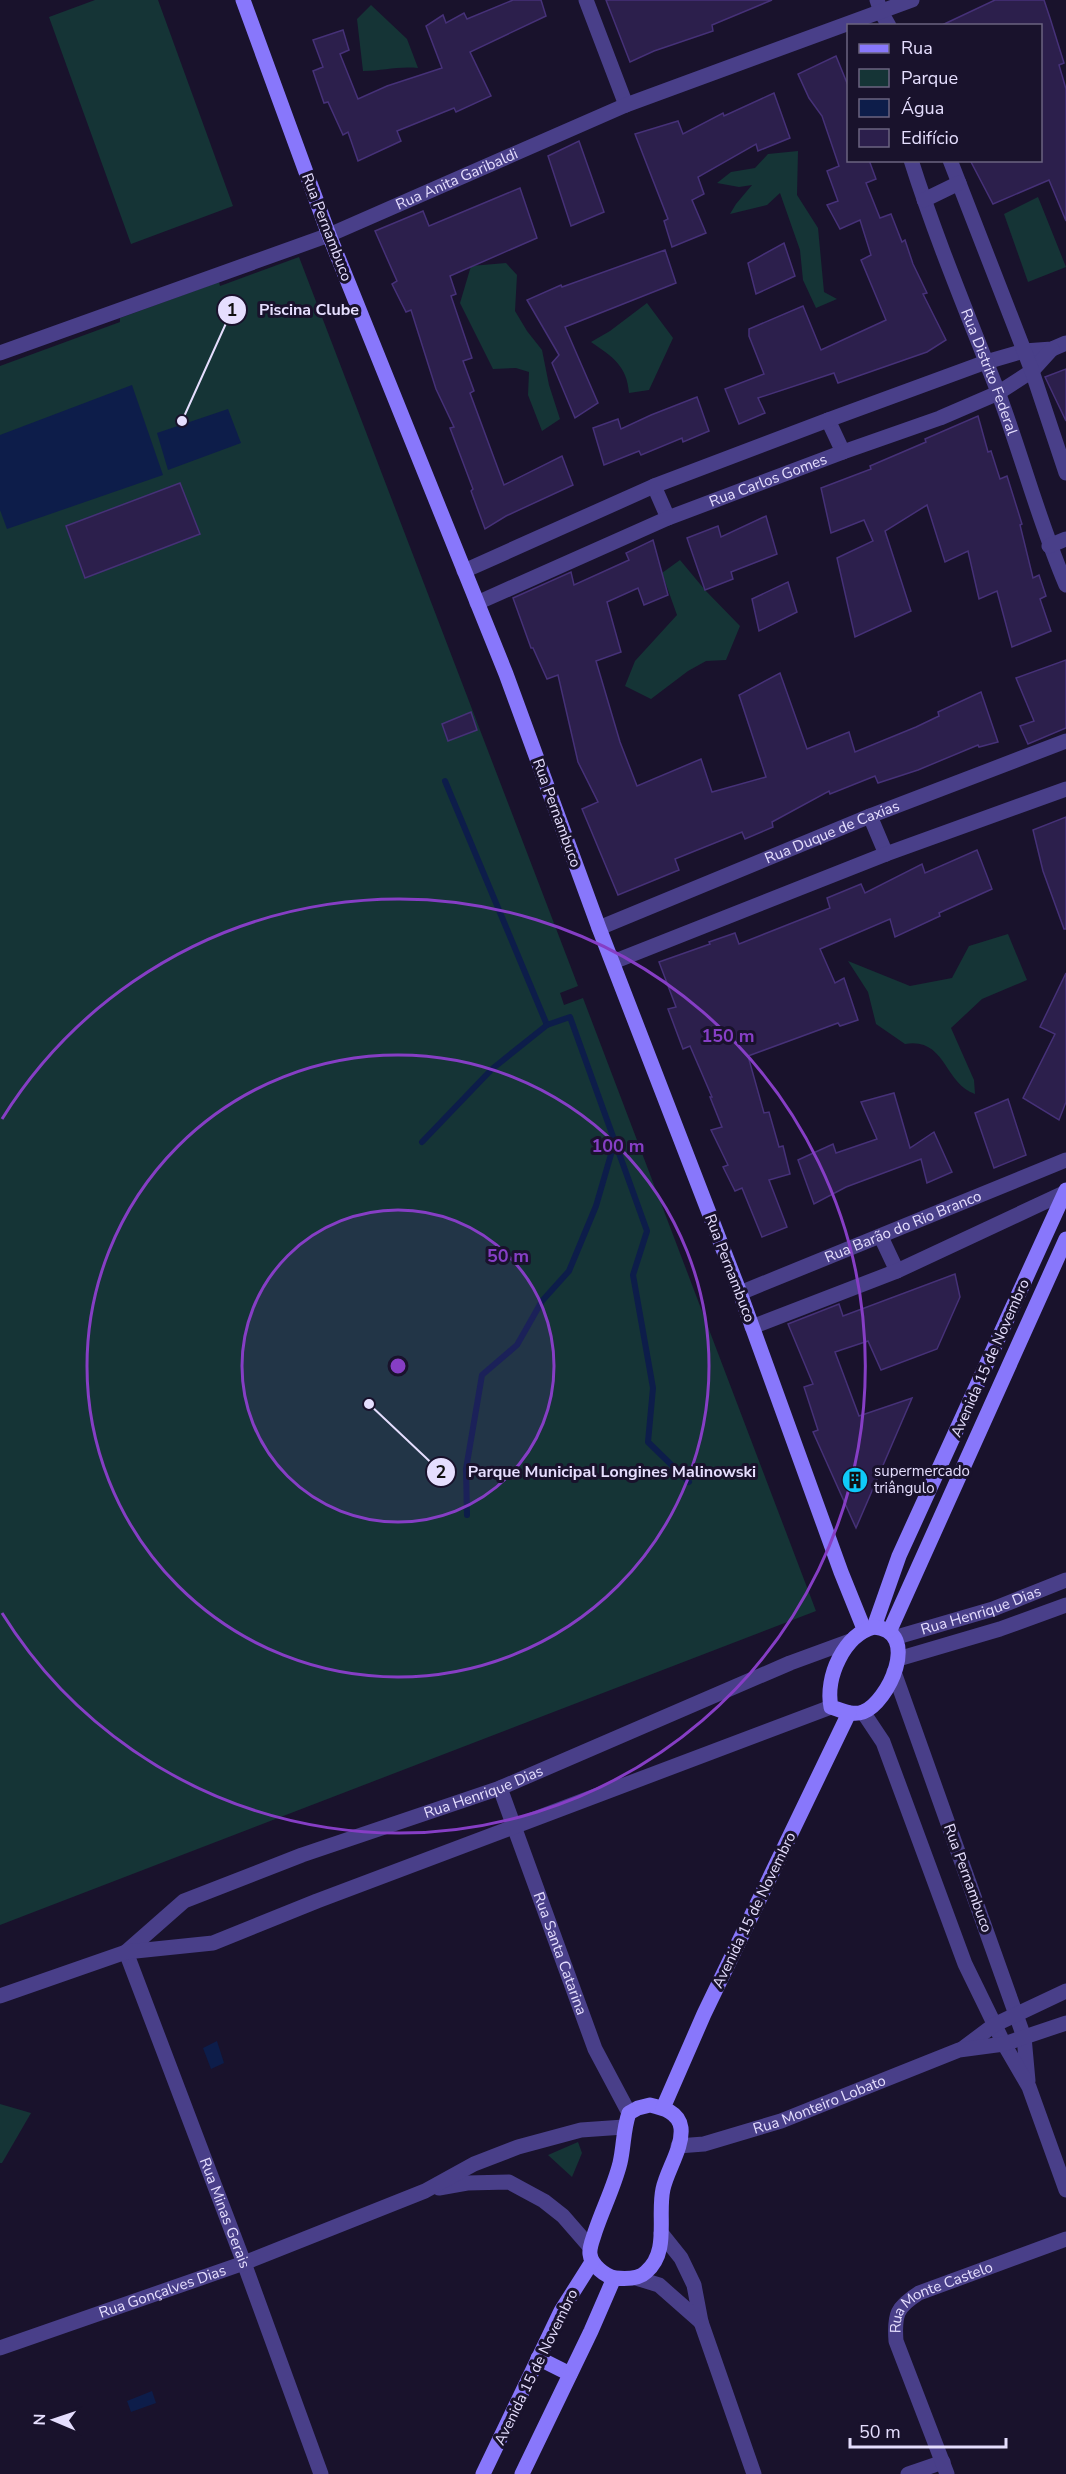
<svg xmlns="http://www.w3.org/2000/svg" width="1066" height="2474" viewBox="0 0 1066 2474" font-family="'Nunito Sans',sans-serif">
<rect width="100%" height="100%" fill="#19122c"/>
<g fill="#153436">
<polygon points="95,0 158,0 233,206 131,244 49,17"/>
<path d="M 371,5 L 407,39 L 418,68 C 397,66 383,71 363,71 L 357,19 Z"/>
<polygon points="798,151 797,195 818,228 824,292 837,299 816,308 803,280 800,250 780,193 767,205 730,214 736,204 752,185 739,187 717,183 731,172 755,168 768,154"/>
<polygon points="1038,197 1066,267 1028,282 1004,214"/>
<polygon points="299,257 578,986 560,993 564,1005 583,998 816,1611 0,1925 0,366 120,322 120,318 219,282 220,286"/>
<polygon points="506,263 517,275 515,311 527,331 542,350 549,385 560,419 542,431 528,395 529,372 516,368 493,369 460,303 471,266"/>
<path d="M 647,303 L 673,338 L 649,390 L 629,393 C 627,366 613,357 591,342 L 610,331 Z"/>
<polygon points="680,560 705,590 740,626 726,660 706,661 688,671 651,699 625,686 635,661 677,615 662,573"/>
<path d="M 1008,934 L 1027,980 L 982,999 L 951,1028 L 974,1080 L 975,1094 C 944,1084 946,1037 905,1044 L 876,1024 L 868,992 L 848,961 L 910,986 L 952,978 L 969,946 Z"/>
<polygon points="0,2104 31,2113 2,2163 0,2163"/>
<polygon points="578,2142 582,2153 572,2177 548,2155"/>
</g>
<g fill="#0d1d4a">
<polygon points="132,385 163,475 7,529 0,510 0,435"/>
<polygon points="228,409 241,443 168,470 157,433"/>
<polygon points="217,2041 224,2063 211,2069 203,2048"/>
<polygon points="152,2391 156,2403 131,2412 127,2401"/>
</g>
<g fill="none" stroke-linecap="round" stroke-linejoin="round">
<g stroke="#0d1d4a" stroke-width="6">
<polyline points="445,781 547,1025"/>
<polyline points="422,1142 492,1069 547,1025 570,1017 647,1231 633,1275 653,1388 648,1442 689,1482"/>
<polyline points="467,1515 466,1469 482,1375 517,1345 542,1301 569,1271 596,1206 614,1144"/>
</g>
</g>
<g fill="#2c1f4c" stroke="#463178" stroke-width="1.5">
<polygon points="513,0 541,0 546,16 470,52 491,96 456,112 454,108 397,131 401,141 358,161 348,132 343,135 328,102 324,103 313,71 323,67 313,40 343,30 349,50 340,54 358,99 387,86 442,68 426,26 443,15 446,23 464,13 467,19"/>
<polygon points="606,0 772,0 712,25 713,31 654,51 630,62"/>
<polygon points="995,0 1044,0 1050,18 1064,63 1059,65 1066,89 1066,221 1049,180 993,204 970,160 1041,160 1041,26 940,26"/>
<polygon points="836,56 849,88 849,160 869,160 876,179 866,183 880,218 891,214 902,242 905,240 913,264 927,293 923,294 946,340 927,352 838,383 834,373 758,398 765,413 739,424 725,389 764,374 749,336 749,329 803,306 821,350 886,320 861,260 871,255 860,220 840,229 827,205 838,201 827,171 839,166 822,116 809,98 798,74"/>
<polygon points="774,93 790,138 758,151 756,144 698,177 704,194 692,200 706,233 672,247 664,221 668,219 635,134 678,121 683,134 723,113 724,116"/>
<polygon points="579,141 604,212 571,226 548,156"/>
<polygon points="520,188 537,238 450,276 456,294 451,296 472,358 463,361 474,391 470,393 504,485 562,456 573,485 506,516 485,529 471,491 473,489 450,428 454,427 436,389 411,310 406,312 392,284 397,281 375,231 423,211 429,226"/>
<polygon points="784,243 795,276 756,294 748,263"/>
<polygon points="665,250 676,283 565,327 598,403 575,418 552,363 559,355 527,300 561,285 562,287"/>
<polygon points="1066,369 1066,421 1045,377"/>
<polygon points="697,397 709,431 683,442 682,438 641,455 639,451 604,465 593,428 618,419 621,429 651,415"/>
<polygon points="978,416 988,452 991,451 1000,479 1007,476 1022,524 1020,525 1033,578 1039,575 1046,596 1040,599 1051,631 1012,647 997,591 979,599 968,551 945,562 927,505 885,531 911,611 855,637 837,558 873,541 864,520 831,533 821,488 871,469 870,466 926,442 925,439"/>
<polygon points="180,483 200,534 85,578 66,526"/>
<polygon points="766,516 777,554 731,572 733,579 705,590 687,538 718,526 721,537"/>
<polygon points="653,540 668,595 644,605 638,588 607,602 621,652 596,661 620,742 637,786 701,759 712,792 766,777 739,695 780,673 807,749 849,732 855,752 916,727 939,716 938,712 981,692 998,742 979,747 978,745 918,770 878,783 875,776 830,794 829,791 772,822 773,827 745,839 742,832 675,859 679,870 618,895 582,809 598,802 578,762 558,675 547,679 533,648 531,648 513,598 571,572 574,585 629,560 626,553"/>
<polygon points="788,582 797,612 759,631 752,599"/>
<polygon points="1066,660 1066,728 1028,744 1020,726 1034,721 1016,678"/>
<polygon points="471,712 477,730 448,741 442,724"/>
<polygon points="1066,817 1066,929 1064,929 1043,871 1033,830"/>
<polygon points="977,850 992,889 939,913 940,916 895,937 890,919 820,949 835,983 844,978 858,1020 840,1026 838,1023 748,1056 764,1113 769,1112 779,1147 783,1146 790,1174 769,1180 787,1227 762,1237 742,1188 735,1191 723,1167 728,1165 711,1130 722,1127 710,1097 712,1097 690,1046 683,1049 668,1009 676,1007 659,962 710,944 709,942 735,933 739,944 830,908 827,898 861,884 865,893 922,864 925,873"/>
<polygon points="1066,973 1066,1102 1059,1120 1023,1098 1055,1034 1040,1027"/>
<polygon points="894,1093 910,1148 934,1132 952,1172 927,1183 921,1159 846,1187 814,1204 798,1160 833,1144 836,1153 877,1139 861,1102"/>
<polygon points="1008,1099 1026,1155 994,1168 975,1113"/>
<polygon points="955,1274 960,1297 937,1349 881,1370 868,1341 835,1352 859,1416 912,1398 856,1528 813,1432 818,1430 804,1387 813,1384 788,1324 839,1304 843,1316"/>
</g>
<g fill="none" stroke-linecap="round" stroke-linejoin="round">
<g stroke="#493f89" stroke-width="15">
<polyline points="586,0 626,105"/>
<polyline points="877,0 881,12"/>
<polyline points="828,420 843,452"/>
<polyline points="654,486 668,518"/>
<polyline points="464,571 654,486 828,420 986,362 1024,351 1052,349 1066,343"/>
<path id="s1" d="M 477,603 L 668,518 L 843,452 L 940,418 L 998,393 L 1032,371 L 1052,349"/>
<polyline points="870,816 886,854"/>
<path id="s2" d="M 599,928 L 870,816 L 1066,741"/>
<polyline points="613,962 886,854 1066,789"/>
<polyline points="881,1237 897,1271"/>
<path id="s3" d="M 740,1293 L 1066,1160"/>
<polyline points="752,1327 897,1271 1066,1192"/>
<polyline points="894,1672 1024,2037 1028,2081"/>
<polyline points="863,1712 883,1742 965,1964 1004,2044 1029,2087 1066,2190"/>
<path id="s4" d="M 126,1952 L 244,2263 L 321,2474"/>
<polyline points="962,2049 994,2025 1066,1991"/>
<path id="s5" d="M 678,2146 L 704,2144 L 781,2121 L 959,2050 L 1004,2044 L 1066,2023"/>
<polyline points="439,2188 467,2183 509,2182 544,2201 563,2216 590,2247"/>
<path id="s6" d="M 0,2348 L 244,2263 L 425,2191 L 474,2164 L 518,2147 L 581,2130 L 624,2127"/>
<polyline points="908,2474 943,2462"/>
<path id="s7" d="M 947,2474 L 896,2341 C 894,2314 897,2307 919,2293 L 1066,2239"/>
</g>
<g stroke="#493f89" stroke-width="15">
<polyline points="881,12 889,26"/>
<path id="s8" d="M 911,160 C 936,239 968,315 998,392 C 1022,456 1039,522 1066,585"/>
<polyline points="950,160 1032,371 1066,473"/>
<polyline points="924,200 959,183"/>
<path id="s9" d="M 0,353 L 329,235 L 626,105 L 912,0"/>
<polyline points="1049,546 1066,539"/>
<path id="s10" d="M 897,1637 L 993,1609 L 1066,1580"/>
<polyline points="898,1659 1000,1629 1066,1605"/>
<path id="s11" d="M 500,1788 L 595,2049 L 629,2113"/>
<path id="s12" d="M 126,1952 L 184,1901 L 302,1855 L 500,1788 L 790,1663 L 850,1641"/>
<polyline points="0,1996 126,1952 213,1943 317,1901 831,1707"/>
<polyline points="661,2233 681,2258 694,2285 701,2322 754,2474"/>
<polyline points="636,2278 659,2285 701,2322"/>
</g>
<g stroke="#8877fb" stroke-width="15">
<polyline points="243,0 329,235 506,674 599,928 740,1293 841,1572 864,1629"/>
<polyline points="874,1627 899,1556 1066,1190"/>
<path d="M 874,1627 C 922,1631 888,1703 863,1712 C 852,1716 841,1710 831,1707 C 825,1677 844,1635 874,1627 Z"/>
<polyline points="890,1630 1066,1239"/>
<path d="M 650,2105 C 663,2108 679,2112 681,2128 C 683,2148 667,2170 663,2189 C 657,2216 670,2252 646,2272 C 639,2279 625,2279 615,2278 C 605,2276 591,2265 590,2254 C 589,2247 593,2239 595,2232 C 603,2208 614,2187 620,2163 C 624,2146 623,2130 629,2113 L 638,2108 Z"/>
<polyline points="663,2108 704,2014 849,1713"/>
<polyline points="538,2358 570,2374"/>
<polyline points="483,2474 561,2311 592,2262"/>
<polyline points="522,2474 591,2331 614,2278"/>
</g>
</g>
<circle cx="398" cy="1366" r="156" fill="#863ec5" fill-opacity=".12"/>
<g fill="none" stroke="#863ec5" stroke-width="3">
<circle cx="398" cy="1366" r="156"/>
<circle cx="398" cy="1366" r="311"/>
<path d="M2 1119A467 467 0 1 1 2 1613"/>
</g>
<defs>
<symbol id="building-disc" viewBox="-11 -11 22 22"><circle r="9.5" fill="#0fcaf9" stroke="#19122c"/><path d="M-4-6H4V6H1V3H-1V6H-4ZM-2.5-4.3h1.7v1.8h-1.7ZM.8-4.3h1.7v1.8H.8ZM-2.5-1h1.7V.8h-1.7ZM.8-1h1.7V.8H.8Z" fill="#111"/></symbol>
</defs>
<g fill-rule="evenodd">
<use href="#building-disc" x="840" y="1465" width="30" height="30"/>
</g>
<g text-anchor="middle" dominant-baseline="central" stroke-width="6" stroke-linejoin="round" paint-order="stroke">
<g font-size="15" fill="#e5defe" stroke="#19122c">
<text stroke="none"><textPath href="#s9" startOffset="489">Rua Anita Garibaldi</textPath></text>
<text transform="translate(327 227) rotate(69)">Rua Pernambuco</text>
<text stroke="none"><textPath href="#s8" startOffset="226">Rua Distrito Federal</textPath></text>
<text stroke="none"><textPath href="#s1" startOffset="316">Rua Carlos Gomes</textPath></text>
<text transform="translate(557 813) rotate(70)">Rua Pernambuco</text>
<text stroke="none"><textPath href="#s2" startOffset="252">Rua Duque de Caxias</textPath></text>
<text stroke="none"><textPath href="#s3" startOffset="176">Rua Barão do Rio Branco</textPath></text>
<text transform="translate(730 1268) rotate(69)">Rua Pernambuco</text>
<text transform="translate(990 1358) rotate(-66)">Avenida 15 de Novembro</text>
<text stroke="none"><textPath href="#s10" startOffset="88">Rua Henrique Dias</textPath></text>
<text stroke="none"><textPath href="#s12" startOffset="396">Rua Henrique Dias</textPath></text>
<text transform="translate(968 1878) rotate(70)">Rua Pernambuco</text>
<text transform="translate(754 1910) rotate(-64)">Avenida 15 de Novembro</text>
<text stroke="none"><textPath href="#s11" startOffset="176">Rua Santa Catarina</textPath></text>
<text stroke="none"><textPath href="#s5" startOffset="148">Rua Monteiro Lobato</textPath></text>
<text stroke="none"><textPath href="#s4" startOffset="279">Rua Minas Gerais</textPath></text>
<text stroke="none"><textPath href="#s6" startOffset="172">Rua Gonçalves Dias</textPath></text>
<text stroke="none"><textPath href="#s7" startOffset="214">Rua Monte Castelo</textPath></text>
<text transform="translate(536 2367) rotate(-64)">Avenida 15 de Novembro</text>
</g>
<g font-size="15" fill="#e5defe" stroke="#19122c" text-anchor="start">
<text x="874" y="1471">supermercado<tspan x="874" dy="17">triângulo</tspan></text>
</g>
</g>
<circle cx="398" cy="1366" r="9" fill="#863ec5" stroke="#19122c" stroke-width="3"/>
<g font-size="18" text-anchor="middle" font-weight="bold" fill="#863ec5" stroke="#19122c" stroke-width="6" stroke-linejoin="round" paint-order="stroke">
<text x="728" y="1042">150 m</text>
<text x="618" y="1152">100 m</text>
<text x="508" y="1262">50 m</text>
</g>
<path fill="none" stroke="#e5defe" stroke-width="2" d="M182 421L232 310M369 1404L441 1472"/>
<g fill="#e5defe" stroke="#19122c" stroke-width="2">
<circle cx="182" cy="421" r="6"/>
<circle cx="369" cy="1404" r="6"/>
<circle cx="232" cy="310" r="15"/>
<circle cx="441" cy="1472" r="15"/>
</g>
<g font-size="18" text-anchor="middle" font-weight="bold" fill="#111">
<text x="232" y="316">1</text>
<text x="441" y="1478">2</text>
</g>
<g font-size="16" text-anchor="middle" font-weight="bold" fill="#e5defe" stroke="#19122c" stroke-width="6" stroke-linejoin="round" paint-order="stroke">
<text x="309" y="315">Piscina Clube</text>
<text x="612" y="1477">Parque Municipal Longines Malinowski</text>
</g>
<rect x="847" y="24" width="195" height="138" fill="#19122c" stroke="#6b6480" stroke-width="1.5"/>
<rect x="859" y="44" width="30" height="9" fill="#8877fb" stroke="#6b6480" stroke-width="1.5"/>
<text x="901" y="54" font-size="18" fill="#e5defe">Rua</text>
<rect x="859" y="69" width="30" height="18" fill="#153436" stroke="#6b6480" stroke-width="1.5"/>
<text x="901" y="84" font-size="18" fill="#e5defe">Parque</text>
<rect x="859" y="99" width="30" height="18" fill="#0d1d4a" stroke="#6b6480" stroke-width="1.5"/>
<text x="901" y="114" font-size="18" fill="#e5defe">Água</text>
<rect x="859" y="129" width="30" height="18" fill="#2c1f4c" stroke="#6b6480" stroke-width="1.5"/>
<text x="901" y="144" font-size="18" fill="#e5defe">Edifício</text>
<g transform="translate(54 2420) rotate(272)" stroke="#19122c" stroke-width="4.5" paint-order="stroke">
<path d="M0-4.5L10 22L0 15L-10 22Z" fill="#e5defe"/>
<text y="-9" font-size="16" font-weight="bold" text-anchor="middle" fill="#e5defe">N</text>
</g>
<path d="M850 2438v9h156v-9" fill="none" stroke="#e5defe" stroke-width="3"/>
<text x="859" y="2438" font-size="18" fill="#e5defe" stroke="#19122c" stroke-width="4.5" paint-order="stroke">50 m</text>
</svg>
